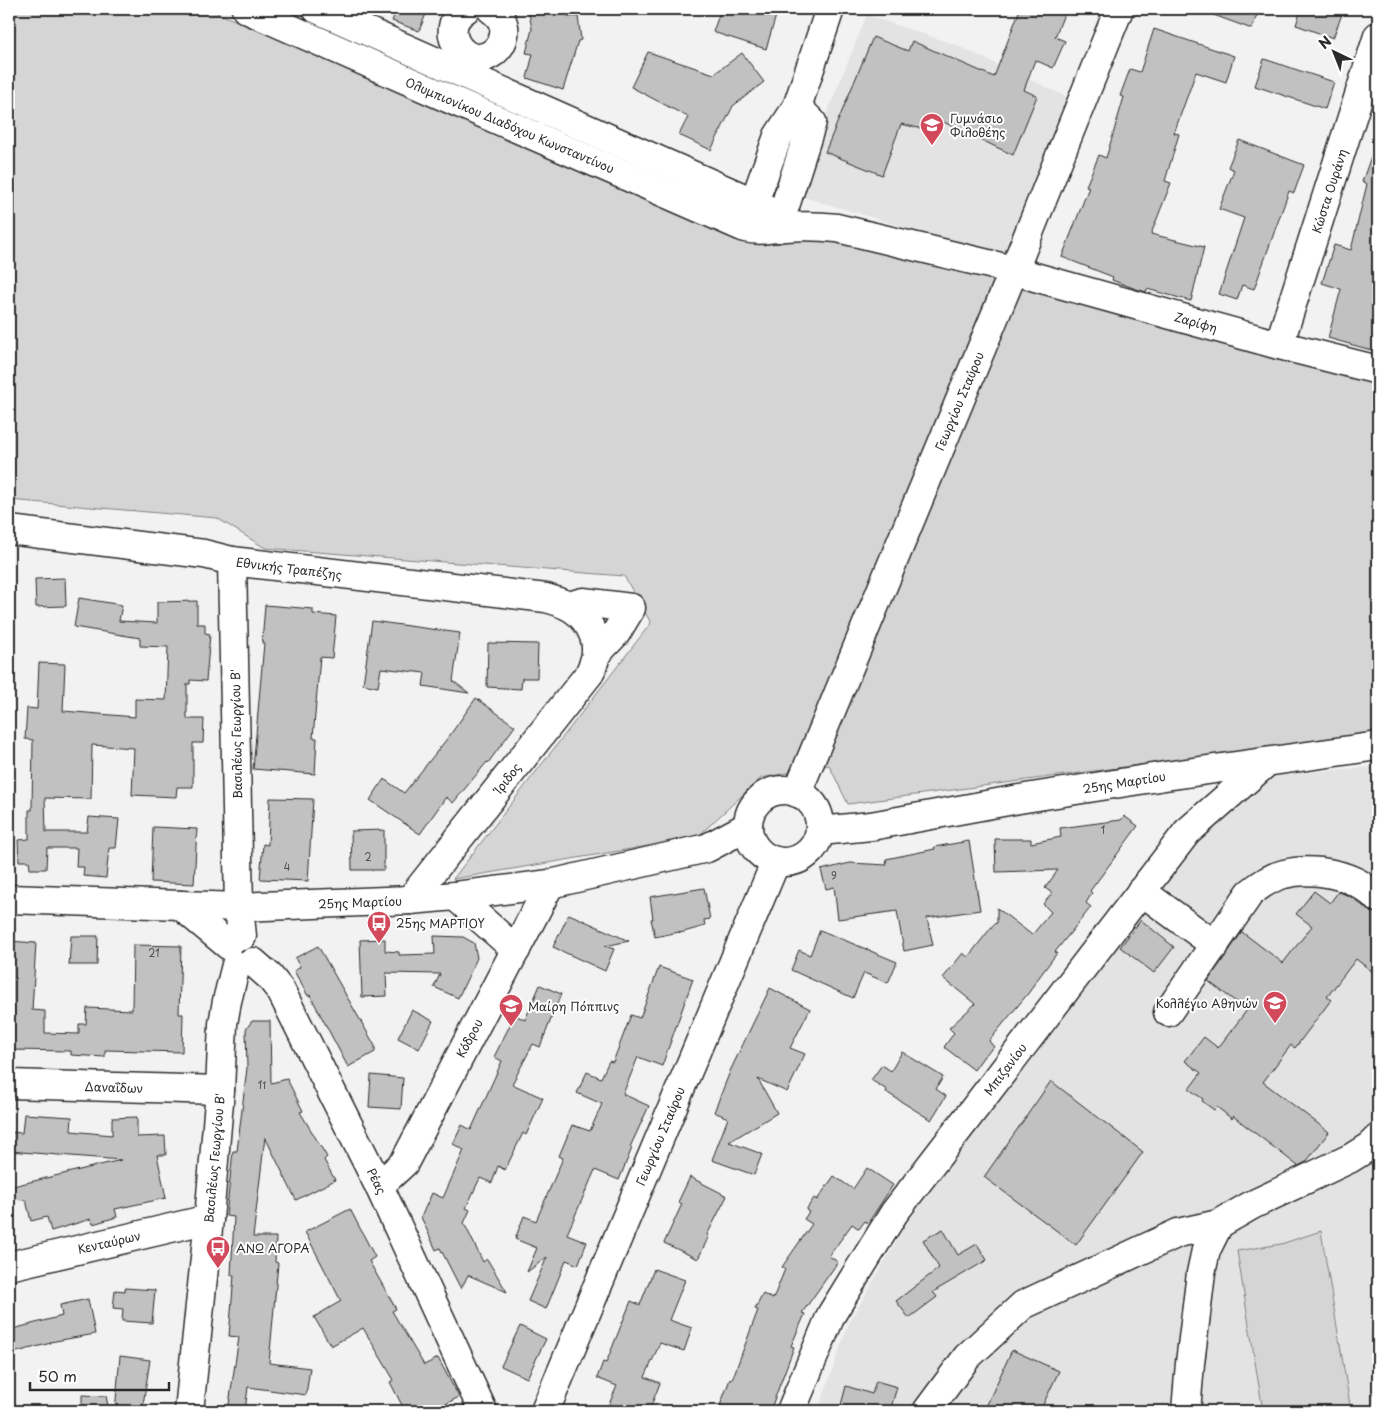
<svg xmlns="http://www.w3.org/2000/svg" width="1387" height="1420" viewBox="0 0 1387 1420" font-family="'Playpen Sans',sans-serif">
<rect width="100%" height="100%" fill="#f2f2f2"/>
<filter id="ink" filterUnits="userSpaceOnUse"><feTurbulence type="fractalNoise" baseFrequency=".02" numOctaves="2"/><feDisplacementMap in="SourceGraphic" scale="10" xChannelSelector="R" yChannelSelector="G"/><feConvolveMatrix kernelMatrix="1 2 1 2 8 2 1 2 1" color-interpolation-filters="sRGB"/></filter>
<g filter="url(#ink)">
<g fill="#e3e3e3">
<polygon points="867,15 956,45 1069,98 1006,258 794,194"/>
<polygon points="1378,766 1378,1411 818,1411 848,1325 905,1226 1193,838 1269,776"/>
</g>
<g fill="#d5d5d5" stroke="#808080">
<polygon points="9,9 207,9 366,73 839,238 1378,379 1378,733 848,804 829,765 761,778 696,838 453,879 651,623 624,576 265,548 217,518 9,500"/>
<polygon points="1321,1231 1351,1411 1263,1411 1237,1251 1281,1244"/>
</g>
<g fill="#c1c1c1" stroke="#2b2b2b">
<polygon points="397,9 428,9 419,31 392,21"/>
<polygon points="546,9 566,9 569,17 578,16 581,40 578,41 563,90 527,78 533,54 526,53 532,29 529,13"/>
<polygon points="721,9 778,9 766,49 713,32"/>
<polygon points="1020,9 1066,9 1055,37 1065,41 1053,68 1035,60 1024,90 1037,96 1013,155 933,117 927,130 901,124 882,175 825,152 873,37 908,51 912,41 994,77"/>
<polygon points="1200,9 1259,9 1252,29 1200,10"/>
<polygon points="1301,9 1344,9 1333,38 1296,25"/>
<polygon points="1154,29 1234,56 1226,82 1196,72 1174,133 1179,134 1165,181 1171,183 1151,234 1204,247 1191,301 1147,289 1146,292 1136,289 1112,280 1113,277 1062,257 1089,187 1086,186 1099,155 1106,158 1124,97 1120,96 1130,69 1140,72"/>
<polygon points="648,52 714,74 742,53 764,82 733,106 711,150 679,135 688,117 631,87"/>
<polygon points="1264,59 1334,82 1325,109 1255,86"/>
<polygon points="1239,140 1304,165 1294,193 1289,191 1254,289 1242,285 1237,300 1219,294 1244,218 1219,209 1234,170 1228,167"/>
<polygon points="1376,142 1378,143 1378,352 1328,338 1341,289 1322,283 1334,245 1351,250 1367,184 1362,182"/>
<polygon points="65,578 66,606 36,607 35,579"/>
<polygon points="79,598 122,605 119,621 157,623 157,602 197,601 197,624 205,624 205,633 210,634 206,681 190,680 190,684 187,684 187,719 204,719 203,743 193,743 193,787 177,787 176,797 132,795 134,748 92,745 91,799 45,798 46,832 87,832 89,817 119,819 116,848 109,848 106,878 83,876 84,867 76,867 77,848 47,848 46,869 30,869 29,861 19,861 18,840 29,839 29,810 32,810 33,740 25,739 27,708 37,709 39,663 65,664 63,711 135,717 135,699 166,700 168,647 140,646 140,638 74,627"/>
<polygon points="265,605 313,609 313,614 336,616 332,658 320,657 313,738 317,738 315,774 253,769 264,643 262,643"/>
<polygon points="372,621 460,633 453,681 469,693 423,686 425,673 381,668 378,687 363,684"/>
<polygon points="488,643 538,644 537,678 522,678 521,689 487,687"/>
<polygon points="476,698 515,726 488,763 487,762 453,803 446,797 420,834 370,800 384,779 404,793 450,735"/>
<polygon points="270,798 313,799 308,881 260,879 263,844 268,845"/>
<polygon points="1124,816 1138,826 1090,891 1092,893 1086,903 1091,907 1055,952 1057,953 1034,984 1030,991 989,1041 994,1047 984,1056 974,1070 944,1047 954,1033 949,1028 975,1004 943,978 963,953 968,957 994,924 997,923 997,908 1032,935 1051,912 1043,904 1052,893 1045,888 1058,870 996,872 995,839 1031,839 1031,843 1061,837 1060,828 1121,820"/>
<polygon points="153,827 197,829 194,884 151,882"/>
<polygon points="384,830 384,870 352,870 351,831"/>
<polygon points="969,841 980,910 927,918 933,945 904,951 897,911 838,919 834,887 826,889 821,870 850,863 887,865 886,859 935,849 934,847"/>
<polygon points="704,888 710,919 704,920 705,926 680,933 679,932 655,937 651,919 653,919 650,897"/>
<polygon points="1314,891 1330,903 1338,892 1342,893 1353,898 1368,910 1378,914 1378,976 1356,959 1327,997 1331,1000 1295,1048 1291,1045 1263,1082 1329,1132 1306,1162 1298,1166 1233,1116 1232,1119 1217,1107 1214,1110 1202,1101 1203,1099 1189,1089 1201,1073 1185,1061 1204,1037 1218,1048 1247,1010 1208,981 1242,932 1283,963 1312,926 1296,914"/>
<polygon points="569,914 629,941 605,946 614,949 605,971 553,947"/>
<polygon points="1141,920 1174,947 1154,973 1120,947"/>
<polygon points="820,930 897,962 888,983 864,973 853,998 791,970 799,950 810,955"/>
<polygon points="71,936 98,936 97,965 69,965"/>
<polygon points="434,936 463,937 474,943 477,958 458,998 434,987 440,974 386,973 387,996 362,997 360,940 385,939 385,951 399,952 399,955 435,954"/>
<polygon points="9,941 36,943 32,1010 45,1011 45,1033 79,1034 79,1024 86,1024 87,1008 132,1010 133,945 181,946 179,1014 183,1014 182,1052 105,1050 105,1057 71,1055 71,1051 9,1050"/>
<polygon points="318,946 375,1046 375,1052 348,1067 310,995 308,996 294,971 300,967 295,958"/>
<polygon points="659,967 693,979 662,1066 638,1057 623,1094 649,1106 630,1147 632,1148 619,1180 595,1170 567,1234 587,1242 578,1265 566,1260 546,1309 528,1301 547,1257 527,1272 537,1248 515,1239 524,1216 536,1221 563,1158 559,1156 572,1125 590,1131 602,1104 577,1093 587,1072 601,1078 609,1061 613,1062 631,1015 640,1018"/>
<polygon points="540,985 561,994 540,1047 533,1044 512,1084 543,1098 526,1135 523,1133 505,1170 498,1166 492,1183 480,1178 466,1208 470,1210 464,1223 483,1262 487,1259 507,1292 468,1275 461,1289 440,1248 436,1250 421,1217 432,1193 443,1198 464,1150 453,1144 462,1125 471,1130 502,1061 494,1057 515,1015 525,1020"/>
<polygon points="770,988 810,1009 790,1048 805,1054 787,1092 758,1079 777,1113 729,1142 762,1154 754,1175 712,1160 728,1118 714,1112 731,1069"/>
<polygon points="412,1010 433,1021 419,1049 398,1038"/>
<polygon points="252,1021 270,1021 271,1083 287,1079 303,1111 300,1112 327,1157 324,1160 335,1180 296,1200 265,1137 253,1237 276,1237 275,1262 278,1263 269,1363 310,1368 306,1395 248,1387 245,1411 228,1411 239,1337 229,1336 234,1275 231,1275 234,1217 226,1216 233,1151 237,1151 247,1068 246,1029"/>
<polygon points="902,1052 943,1077 936,1089 946,1096 931,1120 886,1092 887,1090 871,1080 882,1065 891,1071"/>
<polygon points="371,1075 403,1078 401,1109 369,1107"/>
<polygon points="1051,1081 1143,1152 1076,1245 984,1177"/>
<polygon points="24,1114 72,1117 71,1131 112,1135 112,1118 137,1117 137,1137 165,1136 166,1155 157,1155 166,1198 115,1209 117,1217 93,1224 91,1219 51,1231 47,1217 31,1221 26,1200 9,1199 9,1187 121,1160 9,1151 9,1132 22,1133"/>
<polygon points="867,1168 893,1185 868,1223 865,1221 859,1229 852,1224 829,1256 838,1262 802,1313 805,1314 791,1346 794,1347 770,1411 718,1411 730,1379 732,1380 758,1310 755,1309 763,1294 773,1299 785,1269 782,1267 812,1224 804,1219 809,1212 806,1210 814,1198 817,1200 834,1176 853,1189"/>
<polygon points="690,1177 727,1196 707,1235 709,1236 698,1259 664,1243 682,1204 678,1202"/>
<polygon points="350,1209 375,1257 369,1261 396,1309 392,1311 424,1365 438,1358 459,1397 432,1411 405,1411 390,1382 394,1380 363,1328 331,1346 314,1317 341,1301 305,1232"/>
<polygon points="943,1229 958,1255 977,1244 987,1260 933,1292 937,1297 909,1318 896,1301 939,1268 923,1240"/>
<polygon points="654,1269 685,1280 669,1320 692,1328 684,1351 660,1343 645,1377 660,1383 649,1411 606,1411 617,1386 597,1378 603,1362 606,1363 631,1301 640,1305"/>
<polygon points="125,1288 155,1290 152,1323 122,1321 123,1309 113,1308 115,1290 125,1291"/>
<polygon points="88,1299 95,1334 50,1342 51,1343 9,1354 9,1330 62,1316 60,1305"/>
<polygon points="520,1326 546,1339 527,1378 501,1366"/>
<polygon points="1012,1350 1059,1371 1040,1411 984,1411"/>
<polygon points="120,1356 150,1360 142,1411 115,1411"/>
<polygon points="876,1381 897,1387 890,1411 848,1411 840,1409 846,1386 872,1394"/>
<polygon points="82,1395 106,1396 109,1411 82,1410"/>
</g>
<g fill="none" stroke-linecap="round" stroke-linejoin="round">
<defs>
<g id="minor">
<path d="M 246,9 L 452,100 L 745,228 C 762,232 768,228 785,227 C 802,226 819,226 837,228 L 1014,270 L 1035,277 L 1279,345 L 1378,370"/>
<polyline points="317,9 755,203 768,211 778,228"/>
<path d="M 466,9 C 434,29 466,74 494,52 C 500,47 503,42 504,35 C 506,24 500,15 491,9"/>
<polyline points="748,219 778,136 797,107 830,9"/>
<polyline points="778,228 812,122 797,107"/>
<polyline points="1279,345 1378,36"/>
<path d="M 9,530 L 204,554 L 232,561 L 546,598 C 553,600 561,602 568,606 C 584,614 597,633 596,651 C 596,659 593,666 589,674 L 410,900"/>
<polyline points="232,561 239,907 242,936"/>
<polyline points="569,606 583,602 631,608 616,633 597,653"/>
<circle cx="784" cy="826" r="36"/>
<polyline points="797,793 1014,270 1119,9"/>
<polyline points="820,831 871,826 1019,799 1165,776 1378,746"/>
<polyline points="1141,891 1215,945"/>
<polyline points="455,896 516,950"/>
<polyline points="9,899 239,907 410,900 455,896 550,884 707,848 748,826"/>
<polyline points="180,905 228,945"/>
<polyline points="253,962 269,976 281,991 379,1186 483,1411"/>
<path d="M 1168,1012 L 1250,893 C 1260,885 1271,877 1284,874 C 1307,868 1335,872 1356,882 C 1364,886 1371,892 1378,898"/>
<polyline points="9,1084 220,1090"/>
<polyline points="379,1186 404,1163 550,884"/>
<polyline points="9,1266 209,1219"/>
<polyline points="189,1411 209,1219 220,1090 223,1024 227,1001 236,965"/>
<polyline points="545,1411 776,861"/>
<polyline points="791,1411 831,1315 894,1213 1187,832 1267,762"/>
<polyline points="927,1411 967,1357 1023,1305 1178,1233 1219,1224"/>
<polyline points="1186,1411 1190,1363 1201,1273 1206,1250 1219,1224 1252,1205 1351,1158 1370,1146 1378,1138"/>
</g>
</defs>
<use href="#minor" stroke="#2b2b2b" stroke-width="31"/>
<use href="#minor" stroke="#fff" stroke-width="28"/>
</g>
</g>
<defs>
<symbol id="school-pin" viewBox="-11 -11 22 30"><path d="M0 17L-7.5 6A9.5 9.5 0 1 1 7.5 6Z" fill="#d1495b" stroke="#fff"/><path d="M0-5L7-2L0 1L-7-2ZM-4 1L0 2.5L4 1V4Q0 6-4 4Z" fill="#fff"/></symbol>
<symbol id="bus-pin" viewBox="-11 -11 22 30"><path d="M0 17L-7.5 6A9.5 9.5 0 1 1 7.5 6Z" fill="#d1495b" stroke="#fff"/><path d="M-5-6H5V4H4V6H2V4H-2V6H-4V4H-5ZM-3.5-4V0h7V-4ZM-3.5 1.2v1.5H-2V1.2ZM2 1.2v1.5H3.5V1.2Z" fill="#fff"/></symbol>
</defs>
<g fill-rule="evenodd">
<use href="#school-pin" x="918" y="111" width="28" height="38"/>
<use href="#bus-pin" x="365" y="909" width="28" height="38"/>
<use href="#school-pin" x="1261" y="989" width="28" height="38"/>
<use href="#school-pin" x="497" y="992" width="28" height="38"/>
<use href="#bus-pin" x="204" y="1234" width="28" height="38"/>
</g>
<g text-anchor="middle" dominant-baseline="central" stroke-width="4" stroke-linejoin="round" paint-order="stroke">
<g font-size="10" fill="#505050">
<text x="1103" y="829">1</text>
<text x="368" y="856">2</text>
<text x="287" y="866">4</text>
<text x="834" y="875">9</text>
<text x="154" y="952">21</text>
<text x="262" y="1084">11</text>
</g>
<g font-size="12" fill="#2b2b2b" stroke="#fff" text-anchor="start">
<text x="950" y="118">Γυμνάσιο<tspan x="950" dy="14">Φιλοθέης</tspan></text>
<text x="396" y="923">25ης ΜΑΡΤΙΟΥ</text>
<text x="1258" y="1003" text-anchor="end">Κολλέγιο Αθηνών</text>
<text x="528" y="1006">Μαίρη Πόππινς</text>
<text x="236" y="1248">ΑΝΩ ΑΓΟΡΑ</text>
</g>
<g font-size="12" fill="#2b2b2b" stroke="#fff">
<text transform="translate(510 125) rotate(23)">Ολυμπιονίκου Διαδόχου Κωνσταντίνου</text>
<text transform="translate(1329 191) rotate(-72)">Κώστα Ουράνη</text>
<text transform="translate(1196 322) rotate(16)">Ζαρίφη</text>
<text transform="translate(959 401) rotate(-67)">Γεωργίου Σταύρου</text>
<text transform="translate(289 568) rotate(7)">Εθνικής Τραπέζης</text>
<text transform="translate(236 734) rotate(-91)">Βασιλέως Γεωργίου Β'</text>
<text transform="translate(507 778) rotate(-52)">Ίριδος</text>
<text transform="translate(1124 782) rotate(-9)">25ης Μαρτίου</text>
<text transform="translate(360 902) rotate(-2)">25ης Μαρτίου</text>
<text transform="translate(469 1038) rotate(-62)">Κόδρου</text>
<text transform="translate(1005 1069) rotate(-53)">Μπιζανίου</text>
<text transform="translate(114 1087) rotate(2)">Δαναΐδων</text>
<text transform="translate(660 1136) rotate(-67)">Γεωργίου Σταύρου</text>
<text transform="translate(214 1158) rotate(-85)">Βασιλέως Γεωργίου Β'</text>
<text transform="translate(377 1181) rotate(64)">Ρέας</text>
<text transform="translate(109 1242) rotate(-13)">Κενταύρων</text>
</g>
</g>
<rect width="1387" height="1420" fill="none" stroke="#fff" stroke-width="30"/>
<rect x="15" y="15" width="1357" height="1390" fill="none" stroke="#2b2b2b" stroke-width="2" filter="url(#ink)"/>
<g transform="translate(1334 52) rotate(317)" stroke="#ffffff" stroke-width="4" paint-order="stroke">
<path d="M0-4L9 19L0 12L-9 19Z" fill="#2b2b2b"/>
<text y="-8" font-size="14" font-weight="bold" text-anchor="middle" fill="#2b2b2b">N</text>
</g>
<path d="M30 1382v8h139v-8" fill="none" stroke="#2b2b2b" stroke-width="2.5"/>
<text x="38" y="1382" font-size="15" fill="#2b2b2b" stroke="#ffffff" stroke-width="4" paint-order="stroke">50 m</text>
</svg>
